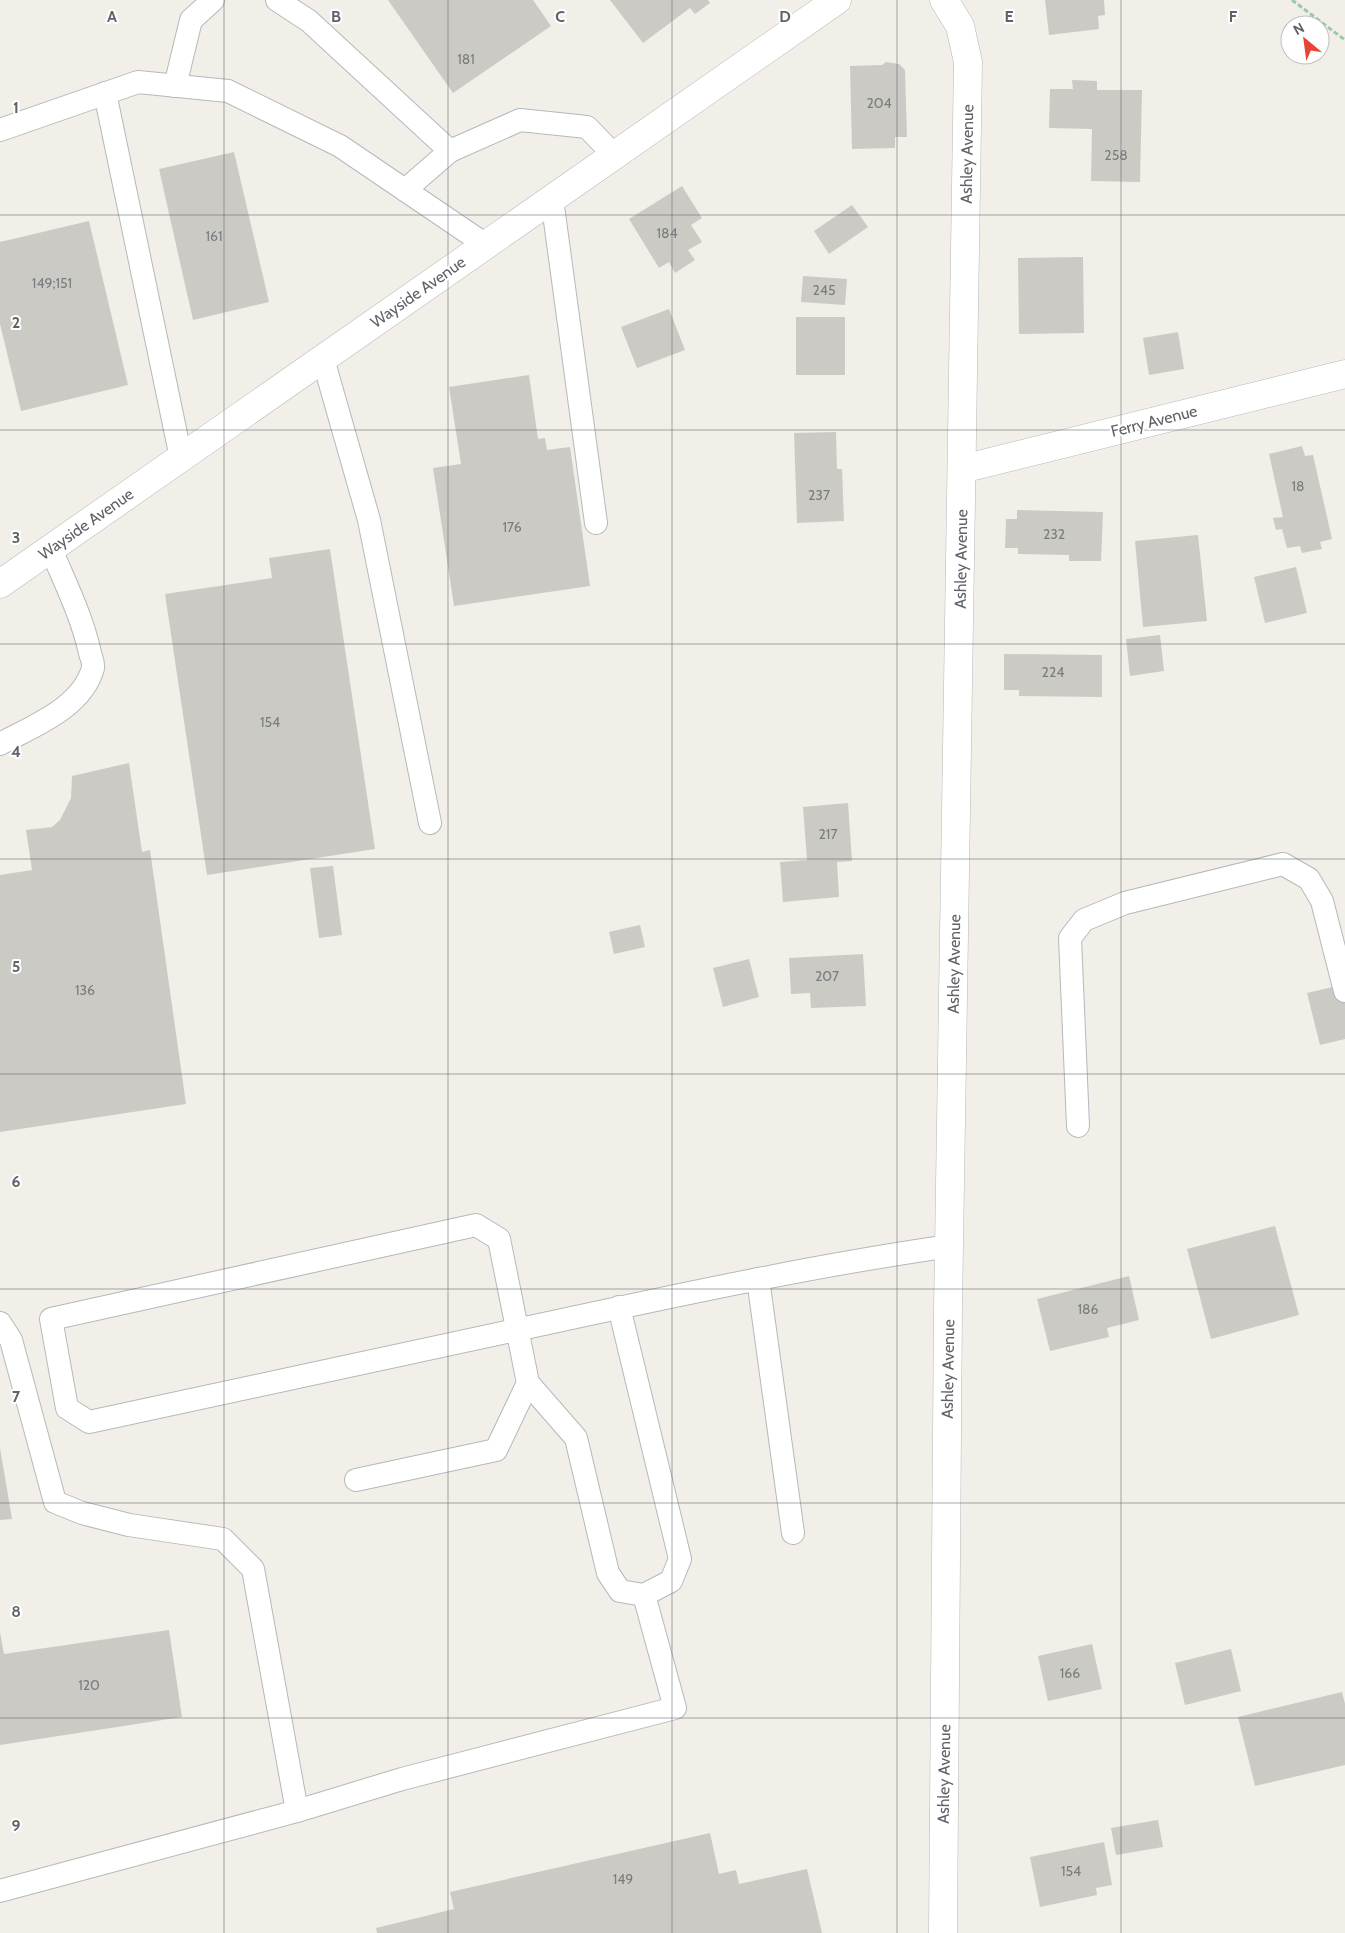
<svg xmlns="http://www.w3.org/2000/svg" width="1345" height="1933" viewBox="0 0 1345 1933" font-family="Cabin,sans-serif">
<rect width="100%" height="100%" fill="#f1efe8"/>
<g fill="#cccac5">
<polygon points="388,0 533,0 551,26 453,93"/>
<polygon points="610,0 708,0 710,3 695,14 690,8 643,43"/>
<polygon points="1045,0 1104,0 1105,15 1098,16 1099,29 1049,35"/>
<polygon points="886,62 899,64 905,70 907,137 895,137 895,148 852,149 850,66 882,65"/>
<polygon points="1072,80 1097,81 1097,90 1142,90 1140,182 1091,181 1092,129 1049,128 1050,89 1073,89"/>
<polygon points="234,152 269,302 193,320 159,169"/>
<polygon points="682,186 702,218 691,225 702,242 688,250 695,260 675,273 669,262 659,268 629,219"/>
<polygon points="852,205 868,227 829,254 814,231"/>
<polygon points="89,221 128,385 21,411 0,324 0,242"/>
<polygon points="1083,257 1084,333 1019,334 1018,258"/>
<polygon points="803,276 847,279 845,305 801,302"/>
<polygon points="669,309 685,350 637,368 621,327"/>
<rect x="796" y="317" width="49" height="58"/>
<polygon points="1178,332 1184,369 1149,375 1143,338"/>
<polygon points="529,375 538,439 545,438 547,450 570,447 590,586 454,606 433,468 461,464 449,387"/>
<polygon points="836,432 837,469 842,469 844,521 797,523 794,433"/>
<polygon points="1302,446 1305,456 1313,455 1332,539 1320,542 1322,549 1302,553 1300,546 1287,548 1282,529 1276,530 1273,518 1283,517 1269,454"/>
<polygon points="1017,510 1103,512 1101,561 1069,561 1069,555 1018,554 1018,548 1005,548 1006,519 1017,519"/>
<polygon points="1198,535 1207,621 1143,627 1135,541"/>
<polygon points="330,549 375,849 207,875 165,594 272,578 269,558"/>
<polygon points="1296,567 1307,613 1265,623 1254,577"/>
<polygon points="1160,635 1164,671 1130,676 1126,639"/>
<polygon points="1004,654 1102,655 1102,697 1019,696 1019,690 1004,690"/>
<polygon points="129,763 142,852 150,850 186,1104 0,1132 0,875 32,870 26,830 52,827 60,820 71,798 72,776"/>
<polygon points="848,803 852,861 837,862 839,897 783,902 780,862 807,860 803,807"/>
<polygon points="333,866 342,935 319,938 310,868"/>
<polygon points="640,925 645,947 614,954 609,932"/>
<polygon points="863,954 866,1006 811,1008 810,993 791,994 789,958"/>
<polygon points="749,959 759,997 723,1007 713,968"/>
<polygon points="1345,984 1345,1039 1320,1045 1307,993"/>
<polygon points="1275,1226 1299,1315 1211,1339 1187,1249"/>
<polygon points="1129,1276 1139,1320 1107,1328 1109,1337 1050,1351 1037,1299"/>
<polygon points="0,1448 12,1519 0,1520"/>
<polygon points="169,1630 182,1717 0,1745 0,1632 4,1654"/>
<polygon points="1092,1644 1102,1689 1048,1701 1038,1656"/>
<polygon points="1231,1649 1241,1691 1185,1705 1175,1663"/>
<polygon points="1342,1692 1345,1704 1345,1765 1255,1786 1238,1717"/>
<polygon points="1158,1820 1163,1847 1116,1855 1111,1828"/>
<polygon points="710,1833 719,1874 736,1870 739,1884 807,1869 822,1933 377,1933 376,1928 454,1909 450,1892"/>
<polygon points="1104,1842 1112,1885 1096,1888 1097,1895 1040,1907 1030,1857"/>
</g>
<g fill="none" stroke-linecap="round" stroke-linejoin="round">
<defs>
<g id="lane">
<polyline points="277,0 309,21 450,151"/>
<polyline points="175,86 191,20 213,0"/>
<polyline points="105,93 181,458"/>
<polyline points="0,130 138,82 228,91 340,146 486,245"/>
<polyline points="405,190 450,151 520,120 587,127 614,155"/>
<polyline points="552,199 596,523"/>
<polyline points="323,359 369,520 430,823"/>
<path d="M 0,744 C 33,726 82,708 93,668 C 94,663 91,657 90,653 C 82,616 65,583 51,549"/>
<polyline points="1078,1126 1070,938 1084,920 1125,903 1283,864 1309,879 1322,901 1345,991"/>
<polyline points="758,1279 793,1533"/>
<path d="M 619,1307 L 680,1559 L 671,1581 L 644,1595 L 620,1591 L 608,1573 L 576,1438 L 528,1383 L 499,1239 L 476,1225 L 51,1319 L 67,1408 L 89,1422 C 231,1391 374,1361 516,1330 C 660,1299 804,1267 950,1246"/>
<polyline points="0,1323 11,1340 55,1502 82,1513 129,1525 223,1539 253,1569 297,1811 0,1891"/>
<polyline points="356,1480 496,1450 528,1383"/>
<polyline points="297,1811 402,1779 675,1708 644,1595"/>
</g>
<g id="street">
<polyline points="962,469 1345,374"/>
<polyline points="0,584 837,0"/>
<polyline points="943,1933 948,1309 968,62 960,26 944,0"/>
</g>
</defs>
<use href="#lane" stroke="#b5b8bc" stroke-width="24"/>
<use href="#street" stroke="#b5b8bc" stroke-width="29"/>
<polyline stroke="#9cc7a9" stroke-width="3" stroke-dasharray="5 2.5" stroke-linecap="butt" points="1292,0 1345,40"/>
<use href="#lane" stroke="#fff" stroke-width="22"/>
<use href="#street" stroke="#fff" stroke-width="28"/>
</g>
<path fill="none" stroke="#5f6368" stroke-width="1" stroke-opacity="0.55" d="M 224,0 L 224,1933M 448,0 L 448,1933M 672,0 L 672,1933M 897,0 L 897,1933M 1121,0 L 1121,1933M 0,215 L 1345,215M 0,430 L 1345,430M 0,644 L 1345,644M 0,859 L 1345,859M 0,1074 L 1345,1074M 0,1289 L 1345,1289M 0,1503 L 1345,1503M 0,1718 L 1345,1718"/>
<g text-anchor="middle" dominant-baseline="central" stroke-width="4" stroke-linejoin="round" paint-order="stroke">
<g font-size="14" fill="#7a7d7f">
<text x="466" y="59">181</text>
<text x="879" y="103">204</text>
<text x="1116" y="155">258</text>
<text x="667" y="233">184</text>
<text x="214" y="236">161</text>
<text x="52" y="283">149;151</text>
<text x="824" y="290">245</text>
<text x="1298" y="486">18</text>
<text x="819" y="495">237</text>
<text x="512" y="527">176</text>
<text x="1054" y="534">232</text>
<text x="1053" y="672">224</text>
<text x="270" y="722">154</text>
<text x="828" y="834">217</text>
<text x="827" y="976">207</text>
<text x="85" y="990">136</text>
<text x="1088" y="1309">186</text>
<text x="1070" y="1673">166</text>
<text x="89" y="1685">120</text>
<text x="1071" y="1871">154</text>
<text x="623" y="1879">149</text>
</g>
<g font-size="16" fill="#5f6368" stroke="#fff">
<text transform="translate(967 154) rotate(-89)">Ashley Avenue</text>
<text transform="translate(418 292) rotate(-35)">Wayside Avenue</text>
<text transform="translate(1154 421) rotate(-14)">Ferry Avenue</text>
<text transform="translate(86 524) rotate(-35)">Wayside Avenue</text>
<text transform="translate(961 559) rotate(-89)">Ashley Avenue</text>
<text transform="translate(954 964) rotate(-89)">Ashley Avenue</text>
<text transform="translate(948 1369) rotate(-89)">Ashley Avenue</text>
<text transform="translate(944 1774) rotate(-89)">Ashley Avenue</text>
</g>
</g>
<g font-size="16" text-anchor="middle" font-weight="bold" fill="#5f6368" stroke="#fff" stroke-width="4" stroke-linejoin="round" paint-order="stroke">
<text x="112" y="22">A</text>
<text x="336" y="22">B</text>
<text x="560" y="22">C</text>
<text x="785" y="22">D</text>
<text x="1009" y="22">E</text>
<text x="1233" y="22">F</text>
<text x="16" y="113">1</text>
<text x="16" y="328">2</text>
<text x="16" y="543">3</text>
<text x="16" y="757">4</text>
<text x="16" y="972">5</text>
<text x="16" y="1187">6</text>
<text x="16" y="1402">7</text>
<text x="16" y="1617">8</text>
<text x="16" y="1831">9</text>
</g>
<g transform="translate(1305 40) rotate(331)"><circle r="24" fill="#ffffff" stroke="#bfc1c3"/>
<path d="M0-4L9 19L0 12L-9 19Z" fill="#ea4335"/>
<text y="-8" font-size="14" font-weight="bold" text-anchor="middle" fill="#5f6368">N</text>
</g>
</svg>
